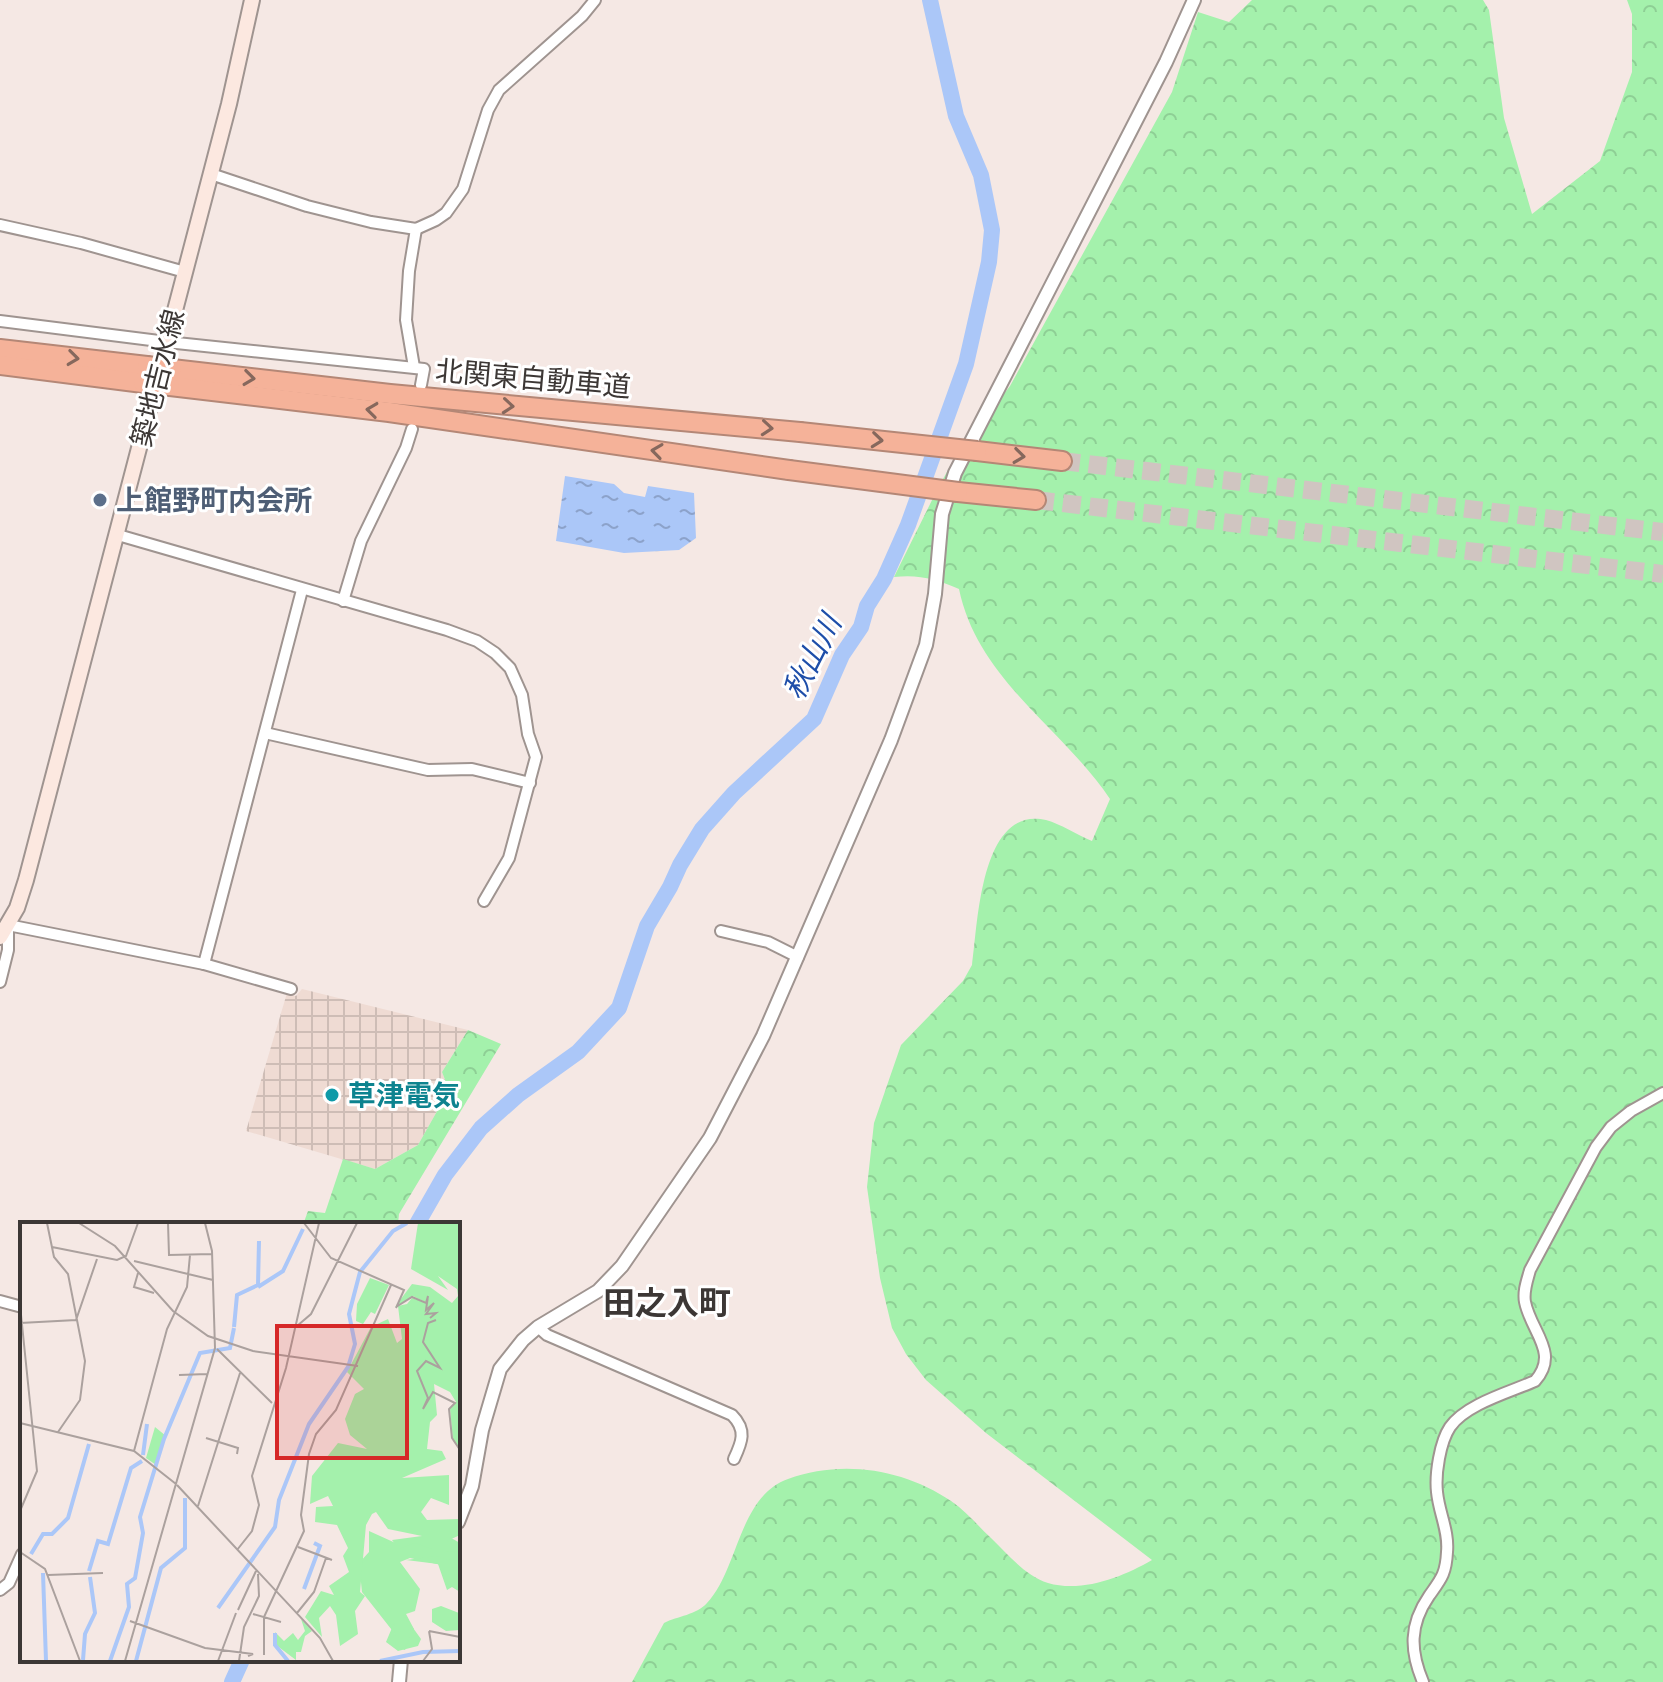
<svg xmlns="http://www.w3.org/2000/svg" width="1663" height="1682" viewBox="0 0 1663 1682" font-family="'Times New Roman','Noto Sans JP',serif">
<defs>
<pattern id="industrial-grid" width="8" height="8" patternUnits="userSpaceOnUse" patternTransform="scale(2)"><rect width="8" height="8" fill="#efdbd3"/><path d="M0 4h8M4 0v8" fill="none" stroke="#cebdb6"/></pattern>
<pattern id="forest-crowns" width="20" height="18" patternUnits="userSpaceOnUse" patternTransform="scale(2)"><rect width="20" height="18" fill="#a4f1ac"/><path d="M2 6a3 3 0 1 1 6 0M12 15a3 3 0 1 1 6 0" fill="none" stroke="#8ecf95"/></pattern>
<pattern id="water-ripples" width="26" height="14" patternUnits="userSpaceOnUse" patternTransform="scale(2)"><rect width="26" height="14" fill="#abc7f8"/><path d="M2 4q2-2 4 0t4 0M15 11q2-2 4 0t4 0" fill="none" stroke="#8ca2ca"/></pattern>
</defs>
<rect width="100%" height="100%" fill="#f5e8e4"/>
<polygon fill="url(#industrial-grid)" points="302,989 468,1030 442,1072 449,1090 418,1145 375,1169 246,1131 287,993 296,996"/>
<g fill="url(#forest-crowns)">
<path d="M 1252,0 L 1483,0 L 1489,10 L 1504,118 L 1532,214 L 1600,161 L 1632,72 L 1632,14 L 1627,0 L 1663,0 L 1663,1682 L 632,1682 L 664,1623 C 678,1616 696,1615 707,1603 C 739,1569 738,1497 788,1479 C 842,1459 904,1469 951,1501 C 966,1511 978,1526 991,1538 C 1008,1554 1025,1576 1048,1583 C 1082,1593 1123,1577 1152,1560 L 986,1433 L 926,1380 L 906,1354 L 892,1328 L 880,1278 L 867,1187 L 874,1123 L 901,1045 L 963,981 L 972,965 C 978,924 980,805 1046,820 C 1061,824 1077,835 1092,841 L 1110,799 C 1061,726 978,680 959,589 C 937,579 918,574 894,577 L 937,490 L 954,459 L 1010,386 L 1172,92 L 1198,12 L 1229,22 Z"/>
<polygon points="468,1030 501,1044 399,1214 398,1224 304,1222 308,1211 325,1213 343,1159 375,1169 418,1145 449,1090 442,1072"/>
</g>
<polygon fill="url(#water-ripples)" points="565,476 614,484 624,493 645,497 648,486 694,493 696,538 679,550 624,553 556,541"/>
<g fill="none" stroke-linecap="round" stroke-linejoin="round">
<g stroke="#abc7f8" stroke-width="16">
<polyline points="417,1224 445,1175 481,1128 518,1095 578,1052 619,1008 647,926 670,887 680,865 702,829 734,793 814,719 842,655 861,627 867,606 884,579 908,525 966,364 989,262 992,230 981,175 956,116 930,0"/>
<polyline points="232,1682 242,1660"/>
</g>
<g stroke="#d0c5c1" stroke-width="18" stroke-dasharray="18 9" stroke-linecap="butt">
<polyline points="1062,461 1663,532"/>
<polyline points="1036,500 1663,574"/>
</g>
<defs>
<g id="minor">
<polyline points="211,174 307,206 371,222 416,229 436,220 446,213 463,189 488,110 499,90 582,16 595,0"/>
<polyline points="0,225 81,243 185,272"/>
<polyline points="0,321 167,342 424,369 421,385"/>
<polyline points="414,367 406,320 409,271 416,229"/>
<polyline points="118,535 447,630 477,641 495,653 510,668 522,695 528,734 536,757 509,858 484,901"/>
<polyline points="343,601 361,541 406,448 412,429"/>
<polyline points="265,733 428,770 472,769 530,783"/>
<polyline points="721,931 768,942 798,957"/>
<polyline points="204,964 302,590"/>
<polyline points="0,982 8,950 8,925 204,964 291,989"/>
<polyline points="0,1301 22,1307"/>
<path d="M 538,1327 L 547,1335 L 732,1415 C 747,1430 742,1442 734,1459"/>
<polyline points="0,1590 9,1583 22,1554"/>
<path d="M 1423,1682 C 1410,1651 1409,1625 1429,1596 C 1441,1579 1446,1574 1447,1552 C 1449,1531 1439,1513 1437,1492 C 1435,1474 1440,1442 1450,1427 C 1466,1404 1510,1392 1535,1381 C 1560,1353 1531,1332 1525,1302 C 1523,1291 1527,1281 1530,1270 L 1596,1147 L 1611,1127 L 1631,1111 L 1663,1093"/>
</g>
<g id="tertiary">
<polyline points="458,1522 472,1486 482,1430 500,1369 523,1340 538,1327 598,1291 622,1266 710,1138 763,1036 891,740 926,645 935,594 942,514 955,473 1166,62 1194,0"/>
<polyline points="399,1682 401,1660"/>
</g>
<polyline id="secondary" points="0,937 17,908 26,880 229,104 252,0"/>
<g id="motorway">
<polyline points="0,349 147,366"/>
<polyline points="0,365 143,383"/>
<polyline points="172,369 390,394 800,432"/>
<polyline points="170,386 389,412 789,470"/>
<polyline points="977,451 1062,461"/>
<polyline points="958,492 1036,500"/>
</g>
</defs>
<use href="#minor" stroke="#9f9490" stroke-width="14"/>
<use href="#tertiary" stroke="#9f9490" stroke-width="16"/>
<use href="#secondary" stroke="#9f9490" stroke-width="18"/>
<use href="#motorway" stroke="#b48776" stroke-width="22"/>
<use href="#minor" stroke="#fff" stroke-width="10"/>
<use href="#tertiary" stroke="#fff" stroke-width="12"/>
<use href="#secondary" stroke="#fce8e0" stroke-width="14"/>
<use href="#motorway" stroke="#f5b299" stroke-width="18"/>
<defs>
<g id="motorway-bridge">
<polyline points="147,366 172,369"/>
<polyline points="143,383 170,386"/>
<polyline points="800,432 977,451"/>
<polyline points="789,470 958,492"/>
</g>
</defs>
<use href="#motorway-bridge" stroke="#b48776" stroke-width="22" stroke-linecap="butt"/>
<use href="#motorway-bridge" stroke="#f5b299" stroke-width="18"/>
</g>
<defs><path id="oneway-chevron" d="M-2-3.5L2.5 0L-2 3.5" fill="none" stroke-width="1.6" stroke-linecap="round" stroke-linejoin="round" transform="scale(2)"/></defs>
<g stroke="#86685d">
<use href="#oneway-chevron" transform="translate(73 358) rotate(7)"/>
<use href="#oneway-chevron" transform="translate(249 378) rotate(7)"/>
<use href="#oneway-chevron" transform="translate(508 406) rotate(5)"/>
<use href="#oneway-chevron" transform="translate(372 410) rotate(-173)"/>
<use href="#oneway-chevron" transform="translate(767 428) rotate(5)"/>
<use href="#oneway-chevron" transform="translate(877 440) rotate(6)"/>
<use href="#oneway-chevron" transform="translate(657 451) rotate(-172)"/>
<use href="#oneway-chevron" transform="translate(1019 456) rotate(7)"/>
</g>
<circle fill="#5c6f8a" stroke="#fff" stroke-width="3" cx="100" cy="500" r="8"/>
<circle fill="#0f9aa8" stroke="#fff" stroke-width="3" cx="332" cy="1095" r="8"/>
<g text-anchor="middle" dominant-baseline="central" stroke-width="6" stroke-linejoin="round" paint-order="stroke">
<g font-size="28" fill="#3c3735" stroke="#fff">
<text transform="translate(158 378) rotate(-76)">築地吉水線</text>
<text transform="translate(533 379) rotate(5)">北関東自動車道</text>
</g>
<g font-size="28" font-weight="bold" fill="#4e5e75" stroke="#fff" text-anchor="start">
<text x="116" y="500">上館野町内会所</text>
</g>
<g font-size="28" font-weight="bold" fill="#0d838f" stroke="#fff" text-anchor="start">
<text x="348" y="1095">草津電気</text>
</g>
<g font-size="30" font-style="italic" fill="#1e4ea9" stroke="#fff">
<text transform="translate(812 657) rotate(-63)">秋山川</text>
</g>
<g font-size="32" font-weight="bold" fill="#3c3735" stroke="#fff">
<text x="667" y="1303">田之入町</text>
</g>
</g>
<g transform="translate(20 1222)">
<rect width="440" height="440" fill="#f5e8e4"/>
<path d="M 135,205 L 146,214 L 136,243 L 126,236 ZM 349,309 L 380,323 L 426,313 L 440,321 L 440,367 L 434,366 L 430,345 L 390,336 L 380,340 L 400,367 L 395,389 L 386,392 L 394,407 L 385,428 L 371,423 L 375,412 L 342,370 L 339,341 L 349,330 Z" fill="#a4f1ac"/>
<path d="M 398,1 L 440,1 L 440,227 L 433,218 L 430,187 L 436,180 L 430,170 L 414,162 L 417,193 L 410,200 L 407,227 L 422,229 L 426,237 L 382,256 L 429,253 L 429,283 L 411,276 L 401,290 L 407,298 L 440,297 L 440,313 L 427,319 L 440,323 L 440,329 L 426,330 L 416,320 L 411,327 L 395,321 L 379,327 L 372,318 L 402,314 L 368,307 L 356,290 L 352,292 L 346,303 L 340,370 L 345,374 L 335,389 L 338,412 L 320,424 L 316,393 L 310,384 L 299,396 L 302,415 L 285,395 L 301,369 L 314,373 L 309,364 L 329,350 L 323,334 L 328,326 L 317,303 L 295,300 L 296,285 L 313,284 L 308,274 L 290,282 L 292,254 L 318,221 L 347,227 L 330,213 L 325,197 L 335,172 L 344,167 L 327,150 L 351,105 L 368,97 L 377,121 L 382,117 L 378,84 L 387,82 L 392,76 L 406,81 L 409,75 L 405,80 L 393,74 L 375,85 L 392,62 L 410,65 L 432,81 L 438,74 L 437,67 L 418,54 L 428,68 L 391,47 ZM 417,334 L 430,338 L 440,370 L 432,365 L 427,368 L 418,342 L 386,338 ZM 421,384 L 439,391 L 440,408 L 426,409 L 412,400 L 412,387 ZM 383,392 L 401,417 L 398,424 L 378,429 L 366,420 L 374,401 L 376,423 L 385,426 L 393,408 Z" fill="#a4f1ac"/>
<path d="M 350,56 L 369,63 L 355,92 L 351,90 L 343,102 L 336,99 L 337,82 ZM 281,397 L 292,409 L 285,414 L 281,430 L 276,430 L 276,438 L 256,423 L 255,410 L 264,419 L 273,411 L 278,418 L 285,409 Z" fill="#a4f1ac"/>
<path fill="none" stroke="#abc7f8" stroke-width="4" d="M 238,65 L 263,49 L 283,7M 214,105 L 217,73 L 238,63 L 239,19M 123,233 L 127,202M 11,332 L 23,312 L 32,312 L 48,296 L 69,222M 69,349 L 78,319 L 88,322 L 111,246 L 122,239M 23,351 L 26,439M 284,367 L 300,324 L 294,321M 198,386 L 255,305 L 259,278 L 289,202 L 328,145 L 335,122 L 329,92 L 340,50 L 373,9 L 387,1M 255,411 L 255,423 L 268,439M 63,438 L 65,412 L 75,391 L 70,355M 90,439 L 109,385 L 107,362 L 115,356 L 123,311 L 120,295 L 144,217 L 180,131 L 210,126 L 214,106M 116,439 L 141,346 L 165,326 L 165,276M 360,439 L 403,430 L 440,429"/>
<path fill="none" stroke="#aba19e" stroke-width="2" d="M 27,1 L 34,35 L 48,52 L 65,139 L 60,178 L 38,210M 59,1 L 95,24 L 153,89 L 188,114 L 233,129 L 338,144M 148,1 L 149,33 L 192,32M 284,1 L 311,36 L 384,68 L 376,86M 32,25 L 97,38 L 106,34 L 118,1M 114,39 L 193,58M 118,51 L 114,65 L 134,71M 0,83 L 17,249 L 0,289M 376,85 L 392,75 L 406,81 L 408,74 L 406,88 L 414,81 L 406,92 L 416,91 L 410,96M 416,98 L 408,101 L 403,120 L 420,146 L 406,139 L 397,149 L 408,176 L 403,187 L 413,170 L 435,181 L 429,187 L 432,216 L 440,228M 0,101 L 56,98 L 77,37M 277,104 L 291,92 L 337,1M 197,127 L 252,181M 159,153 L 187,152M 0,201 L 114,229 L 156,262M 186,216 L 218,226 L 217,232M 114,229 L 147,107 L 167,65 L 170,33M 157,263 L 300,416 L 313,439M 178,284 L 220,151M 278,325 L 312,338M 217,328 L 232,309 L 239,283 L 232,254 L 266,146 L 299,1M 0,330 L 25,347 L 60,439M 28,353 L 83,351M 218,388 L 236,349M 277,391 L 294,370 L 306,336M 233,392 L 261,400M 110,399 L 185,426 L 233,432 L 228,434M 409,409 L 440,415M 244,433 L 244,395 L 284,309 L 281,293 L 289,232 L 296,212 L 316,188 L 371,63M 105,439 L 195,126 L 192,29 L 185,1M 198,439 L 216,391M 219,439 L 224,405 L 239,374 L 238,352M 403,439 L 412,427 L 409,409"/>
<path fill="#d62828" fill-opacity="0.15" stroke="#d62828" stroke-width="4" d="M 257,104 L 387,104 L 387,236 L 257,236 Z"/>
<rect width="440" height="440" fill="none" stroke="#3c3735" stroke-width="4"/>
</g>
</svg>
